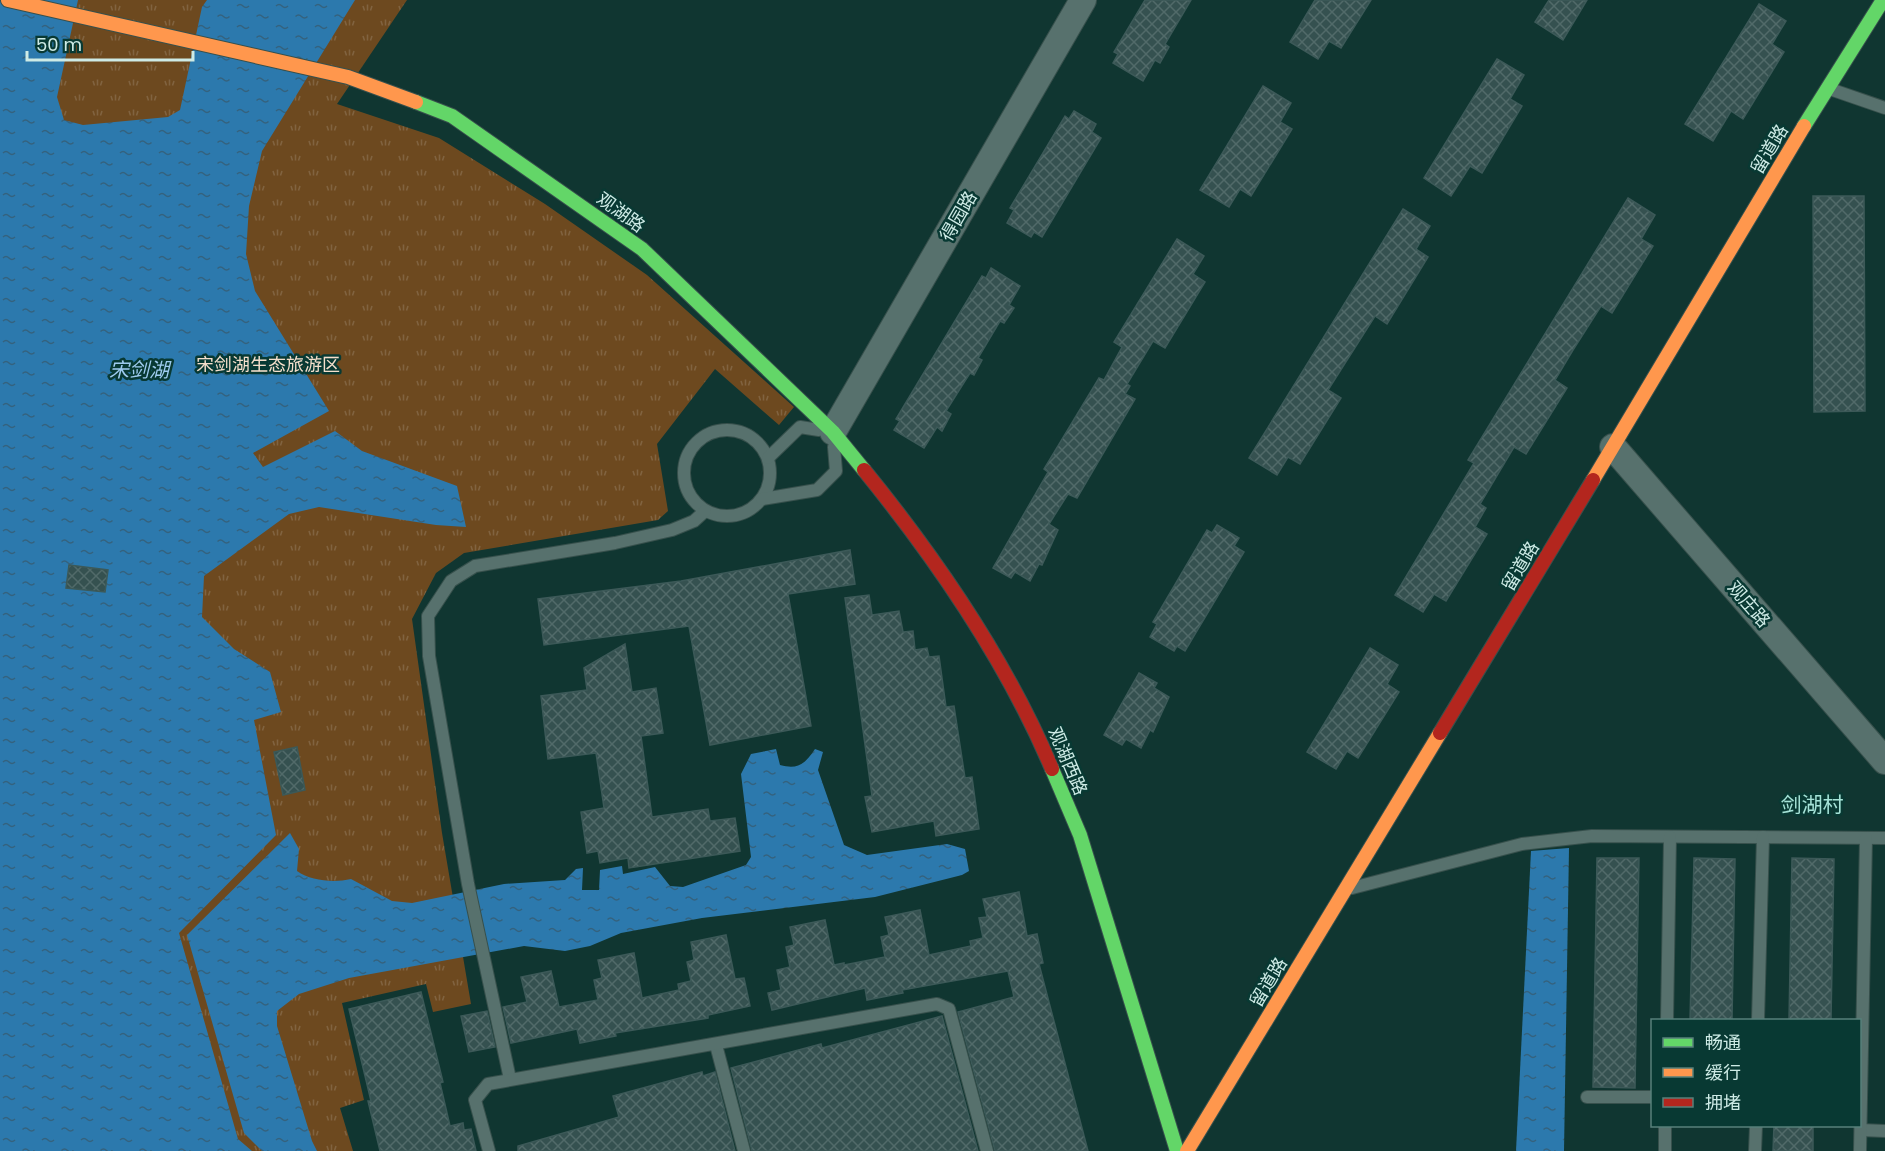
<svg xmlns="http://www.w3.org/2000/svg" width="1885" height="1151" viewBox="0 0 1885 1151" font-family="Poppins,'Noto Sans SC',sans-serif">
<defs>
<pattern id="park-tufts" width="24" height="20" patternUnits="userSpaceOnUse" patternTransform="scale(1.5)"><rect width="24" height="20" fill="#6d491f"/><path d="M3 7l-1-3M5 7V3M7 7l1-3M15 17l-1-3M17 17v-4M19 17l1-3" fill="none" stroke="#816340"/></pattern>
<pattern id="water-ripples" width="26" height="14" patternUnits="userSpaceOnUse" patternTransform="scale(1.5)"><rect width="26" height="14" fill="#2c79ad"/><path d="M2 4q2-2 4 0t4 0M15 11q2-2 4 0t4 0" fill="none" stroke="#34627e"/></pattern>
<pattern id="building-cross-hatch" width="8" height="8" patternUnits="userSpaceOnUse" patternTransform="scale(1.5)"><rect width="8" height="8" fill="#355150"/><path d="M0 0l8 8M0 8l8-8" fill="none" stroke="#516a69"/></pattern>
</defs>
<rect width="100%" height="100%" fill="#103631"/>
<polygon fill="url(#park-tufts)" points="0,0 407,0 337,104 439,138 545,204 647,275 794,407 779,425 715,369 657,444 668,511 658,520 464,553 436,573 412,619 442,833 471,1004 433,1012 426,984 342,1003 364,1100 340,1108 353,1151 0,1151"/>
<g fill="url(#water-ripples)">
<polygon points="0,0 78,0 57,97 64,120 83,125 168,117 180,110 202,7 207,0 355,0 262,151 249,206 246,254 255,291 329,411 253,453 263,467 335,431 362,451 457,486 466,527 436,525 319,507 289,514 204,576 202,617 234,649 270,672 281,712 254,720 276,835 179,933 238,1139 252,1151 0,1151"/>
<path d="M 776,749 L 780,765 C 798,770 805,764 815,749 L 823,752 L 818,770 L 844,845 L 867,855 L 947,844 L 965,849 L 969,871 L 962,875 L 875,897 L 702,918 L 621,933 L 590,946 L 565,951 L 524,946 L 349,978 L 299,994 L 277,1011 L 277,1026 L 312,1141 L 317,1151 L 262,1151 L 244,1133 L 187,935 L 290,833 L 299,849 L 297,871 C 311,881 334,883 351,879 L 392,901 L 412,903 L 504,884 L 565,880 L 576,869 L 583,868 L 582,890 L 599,890 L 600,870 L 622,866 L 623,874 L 655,867 L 670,886 L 683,887 L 746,865 L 751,857 L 741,774 L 751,754 Z"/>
<polygon points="1569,848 1564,1151 1516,1151 1531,851"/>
</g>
<g fill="url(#building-cross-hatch)" stroke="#3c5958" stroke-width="1.5">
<polygon points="1145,0 1191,0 1165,44 1169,47 1160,63 1155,60 1143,81 1113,63 1118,54 1114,52"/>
<polygon points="1315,0 1371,0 1341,48 1329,41 1318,59 1290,42"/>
<polygon points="1549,0 1587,0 1563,40 1535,22"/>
<polygon points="1759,4 1786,21 1772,44 1784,52 1743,119 1731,111 1713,141 1685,124"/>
<polygon points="1497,59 1524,75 1510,99 1522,106 1482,173 1470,166 1451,196 1424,178"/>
<polygon points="1263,86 1291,103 1280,122 1292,129 1251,196 1240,189 1229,207 1200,190"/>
<polygon points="1074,111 1096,124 1092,132 1101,138 1042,237 1034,232 1031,237 1007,223 1014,210 1010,208 1065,116 1069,119"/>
<polygon points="1813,196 1864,196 1865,411 1814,412"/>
<polygon points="1628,198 1655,215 1641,239 1653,246 1612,313 1601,306 1573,350 1555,380 1567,388 1526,454 1514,447 1480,504 1486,508 1475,527 1487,534 1446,601 1434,594 1423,612 1395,595 1474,463 1468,460"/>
<polygon points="1403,209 1430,226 1416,249 1428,257 1387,324 1375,316 1328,390 1341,398 1300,464 1288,457 1277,475 1249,458"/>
<polygon points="1177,239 1204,256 1193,274 1205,282 1165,348 1153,341 1127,384 1130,386 1125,394 1135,399 1077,498 1068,494 1049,524 1058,530 1042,565 1039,564 1030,581 1015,572 1011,578 993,568 1048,472 1044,469 1099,378 1104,380 1122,347 1114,342"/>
<polygon points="991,268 1020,286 1009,305 1014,308 1004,323 1000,321 978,358 982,360 974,375 970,373 946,411 951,414 942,431 937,427 924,448 894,430 900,421 896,419 982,276 986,278"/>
<polygon points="1217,525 1239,538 1234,546 1244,552 1185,651 1177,646 1174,651 1150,637 1157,624 1153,622 1207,530 1212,533"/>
<polygon points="850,550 855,584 788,594 811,726 710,745 689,626 544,645 538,599 681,581"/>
<polygon points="69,565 108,570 105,592 66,588"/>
<polygon points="869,595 872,615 899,611 903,632 913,631 915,650 927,648 929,657 939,656 946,707 954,706 965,778 972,777 979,829 936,836 934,821 872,832 865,797 872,796 845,598"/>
<polygon points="625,644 632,692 656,688 663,733 641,736 652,817 708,809 710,821 735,818 740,851 629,868 628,858 600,863 598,851 587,853 581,812 604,808 596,753 548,759 541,696 587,690 584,668"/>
<polygon points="1370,648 1398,665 1387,684 1399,692 1358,758 1347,751 1336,769 1307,752"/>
<polygon points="1139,673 1157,683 1154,688 1169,697 1153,732 1150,730 1141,748 1126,739 1122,745 1104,735"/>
<polygon points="297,747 305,790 283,795 274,752"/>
<polygon points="1597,858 1639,858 1635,1088 1593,1087"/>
<polygon points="1694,858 1735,859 1732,1020 1690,1020"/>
<polygon points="1792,858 1834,859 1831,1020 1789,1020"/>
<polygon points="1019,892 1027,936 1037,934 1043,963 1039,964 1088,1151 995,1151 958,1012 1014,997 1008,971 902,990 903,993 867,1000 865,988 772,1010 768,993 781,990 777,970 790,967 786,947 794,945 790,927 825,920 834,965 844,963 844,965 885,957 881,937 889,935 885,917 920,910 929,955 971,946 970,941 983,938 979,918 987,917 983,899"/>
<polygon points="726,935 735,979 744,978 750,1006 708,1015 708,1018 615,1033 616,1036 580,1043 577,1029 511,1043 503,1007 527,1002 521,977 551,971 559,1007 598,1000 594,980 602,978 598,960 634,953 642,998 679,990 678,984 691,981 687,962 694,960 691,942"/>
<polygon points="421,992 443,1082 440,1083 450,1126 463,1123 464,1130 471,1129 476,1151 380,1151 368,1101 371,1101 349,1009"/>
<polygon points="487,1011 495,1047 469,1052 461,1016"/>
<polygon points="942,1016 978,1151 752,1151 731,1068 821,1044 822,1048"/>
<polygon points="702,1072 703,1076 715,1072 735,1151 518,1151 518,1146 619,1117 613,1096"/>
<polygon points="1774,1125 1813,1125 1813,1151 1773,1151"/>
</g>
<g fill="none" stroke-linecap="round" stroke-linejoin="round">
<defs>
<g id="lane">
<polyline points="1827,88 1885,108"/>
<circle cx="727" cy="473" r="43"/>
<polyline points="768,458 800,427 819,430"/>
<polyline points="762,499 817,490 836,471 834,447"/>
<polyline points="1352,888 1522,844 1592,836 1885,838"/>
<polyline points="1667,1020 1670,837"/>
<polyline points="1758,1020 1763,837"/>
<polyline points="716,1045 744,1151"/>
<polyline points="510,1079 468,884 429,656 428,616 451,581 475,566 615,543 672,530 694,521 705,511"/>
<polyline points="1587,1097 1652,1097"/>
<polyline points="1861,1130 1885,1131"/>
<polyline points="489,1151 475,1100 488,1084 937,1004 949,1009 987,1151"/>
<polyline points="1665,1151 1665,1126"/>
<polyline points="1755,1151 1756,1126"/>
<polyline points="1860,1151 1866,838"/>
</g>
<g id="street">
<polyline points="833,432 1083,0"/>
<polyline points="1613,447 1885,761"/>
</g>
<g id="fast">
<polyline points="416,102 452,116 642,249 833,432 864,470"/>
<polyline points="1804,126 1883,0"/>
<polyline points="1052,769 1080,835 1177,1151"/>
</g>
<g id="slow">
<polyline points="8,0 348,77 416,102"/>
<polyline points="1593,480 1804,126"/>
<polyline points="1187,1151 1440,733"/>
</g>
<g id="jam">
<path d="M 864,470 C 938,561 1006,660 1052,769"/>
<polyline points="1440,733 1593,480"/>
</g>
</defs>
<use href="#lane" stroke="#37504c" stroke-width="14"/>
<use href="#street" stroke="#37504c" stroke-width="28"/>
<use href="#fast" stroke="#37504c" stroke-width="16"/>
<use href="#slow" stroke="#37504c" stroke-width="16"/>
<use href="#jam" stroke="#37504c" stroke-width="16"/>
<use href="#lane" stroke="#57716d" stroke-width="12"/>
<use href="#street" stroke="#57716d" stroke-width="26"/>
<use href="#fast" stroke="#63d668" stroke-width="14"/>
<use href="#slow" stroke="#ff974d" stroke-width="14"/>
<use href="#jam" stroke="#b3261e" stroke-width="14"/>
</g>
<g text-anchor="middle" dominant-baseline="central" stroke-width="5" stroke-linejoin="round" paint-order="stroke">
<g font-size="18" fill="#ceebe6" stroke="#083933">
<text transform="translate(1769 149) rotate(-59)">留道路</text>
<text transform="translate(621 212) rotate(36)">观湖路</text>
<text transform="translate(958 216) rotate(-60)">得园路</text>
<text transform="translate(1520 566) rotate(-59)">留道路</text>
<text transform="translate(1749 604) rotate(49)">观庄路</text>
<text transform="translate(1068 761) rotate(67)">观湖西路</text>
<text transform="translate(1268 982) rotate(-59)">留道路</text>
</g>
<g font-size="18" fill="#f5dfcc" stroke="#083933">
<text x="268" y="364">宋剑湖生态旅游区</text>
</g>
<g font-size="20" font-style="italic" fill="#9ecbef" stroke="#083933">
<text x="139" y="370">宋剑湖</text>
</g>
<g font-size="21" fill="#a5e2d7" stroke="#083933">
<text x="1812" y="804">剑湖村</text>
</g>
</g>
<rect x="1651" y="1019" width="210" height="108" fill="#083933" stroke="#57807b" stroke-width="1.5"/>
<rect x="1663" y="1038" width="30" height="9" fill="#63d668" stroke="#57807b" stroke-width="1.5"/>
<text x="1705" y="1049" font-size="18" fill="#ceebe6">畅通</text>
<rect x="1663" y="1068" width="30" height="9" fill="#ff974d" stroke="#57807b" stroke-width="1.5"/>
<text x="1705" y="1079" font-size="18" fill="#ceebe6">缓行</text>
<rect x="1663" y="1098" width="30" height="9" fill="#b3261e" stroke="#57807b" stroke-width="1.5"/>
<text x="1705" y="1109" font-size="18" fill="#ceebe6">拥堵</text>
<path d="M27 51v9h166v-9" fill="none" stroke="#ceebe6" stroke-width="3"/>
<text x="36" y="51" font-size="18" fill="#ceebe6" stroke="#083933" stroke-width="4.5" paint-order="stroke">50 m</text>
</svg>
